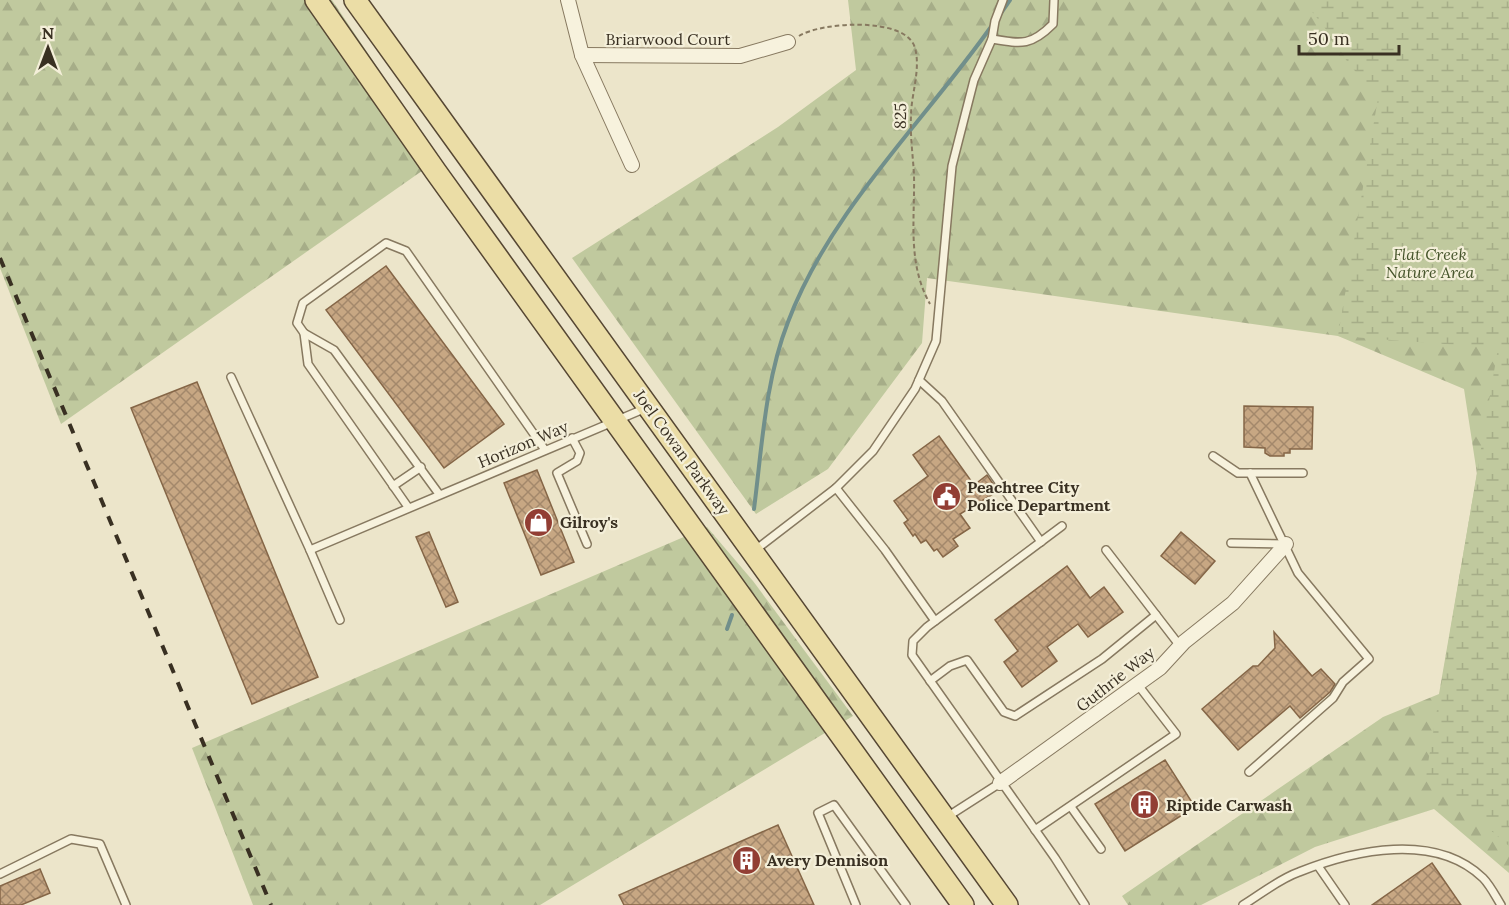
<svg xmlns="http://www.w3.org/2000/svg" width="1509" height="905" viewBox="0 0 1509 905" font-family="Lora,serif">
<defs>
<pattern id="forest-firs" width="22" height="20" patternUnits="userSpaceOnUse" patternTransform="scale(1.5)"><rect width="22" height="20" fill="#c0c99e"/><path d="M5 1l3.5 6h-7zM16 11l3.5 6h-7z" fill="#a6ad88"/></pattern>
<pattern id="wetland-marsh" width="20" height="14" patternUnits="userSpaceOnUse" patternTransform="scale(1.5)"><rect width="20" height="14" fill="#c0c99e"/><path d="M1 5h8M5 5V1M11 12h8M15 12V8" fill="none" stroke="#a6ad88"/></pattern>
<pattern id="building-cross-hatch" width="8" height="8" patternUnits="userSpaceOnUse" patternTransform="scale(1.5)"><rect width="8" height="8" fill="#c7a783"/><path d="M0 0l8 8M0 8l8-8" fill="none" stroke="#a3886b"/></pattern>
</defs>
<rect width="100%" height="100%" fill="#ece5ca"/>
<g fill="url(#forest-firs)">
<polygon points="0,0 332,0 439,159 61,424 0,268"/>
<polygon points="848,0 1509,0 1509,873 1434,809 1315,847 1201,905 1128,905 1122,896 1383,717 1439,694 1477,474 1464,389 1338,336 927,278 922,343 828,469 756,514 572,258 778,127 856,70"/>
<polygon points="707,527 753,581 853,716 540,905 253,905 192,748"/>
</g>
<path fill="url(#wetland-marsh)" d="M 1303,0 L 1509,0 L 1509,846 L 1426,775 L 1498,348 L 1338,336 L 1378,98 C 1369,85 1341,59 1339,46 Z"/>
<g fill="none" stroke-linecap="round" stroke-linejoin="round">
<g stroke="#718f8b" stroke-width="4">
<polyline points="1001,13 1010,0"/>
<path d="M 754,509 C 762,447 765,381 788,322 C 830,210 925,121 993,24"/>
<polyline points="727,629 732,615"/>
</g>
</g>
<g fill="url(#building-cross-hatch)" stroke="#856647" stroke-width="1.5">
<polygon points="386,266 504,424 444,468 326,310"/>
<polygon points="197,382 318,677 252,704 131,408"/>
<polygon points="1244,406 1313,407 1312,449 1290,449 1290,453 1284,453 1284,456 1270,456 1265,453 1265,448 1244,447"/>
<polygon points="939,436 974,485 987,475 998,491 960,514 970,528 953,539 958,546 943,557 937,549 934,551 926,540 921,543 915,534 913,536 904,523 908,520 894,501 928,476 913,455"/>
<polygon points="537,470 574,562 541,575 504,483"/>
<polygon points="429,532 458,602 446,607 416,537"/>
<polygon points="1181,532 1215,561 1195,584 1161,556"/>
<polygon points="1067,566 1090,598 1104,587 1123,612 1088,637 1078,624 1047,647 1057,661 1022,687 1004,662 1018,651 995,620"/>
<polygon points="1274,632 1312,676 1321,669 1335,684 1330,692 1300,718 1290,706 1238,750 1202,709 1253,666 1258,666 1275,648"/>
<polygon points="1165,760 1195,807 1125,851 1095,804"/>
<polygon points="778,825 814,905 624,905 619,895"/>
<polygon points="1432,863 1461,905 1372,905"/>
<polygon points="40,869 50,893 21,905 0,905 0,886"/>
</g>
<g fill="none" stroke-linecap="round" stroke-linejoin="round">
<defs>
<g id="service">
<path d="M 992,39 C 1022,44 1031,46 1053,24 L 1054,0"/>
<polyline points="304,333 334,350 439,494"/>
<polyline points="231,377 310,550 646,408"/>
<polyline points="919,380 942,401 1041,542"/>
<polyline points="572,438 580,453 577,461 557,473 587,544"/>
<polyline points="1213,456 1238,473 1303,473"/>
<polyline points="393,486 421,467"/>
<polyline points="836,488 885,550 935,621"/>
<polyline points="408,507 308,364 304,333 297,323 303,303 386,243 406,251 545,450"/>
<polyline points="1062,526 927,627 913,641 912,655 1055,858 1085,905"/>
<polyline points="1231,543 1286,544"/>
<polyline points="310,550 340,620"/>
<polyline points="1106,550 1180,646"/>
<polyline points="754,551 836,488 873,451 915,389 936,341 952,166 974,80 992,39 995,21 1003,0"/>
<polyline points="930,681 950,666 967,660 1004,712 1015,716 1102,659 1156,615"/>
<polyline points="1249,772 1333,698 1343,682 1369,659 1298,573 1250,473"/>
<polyline points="1071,807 1101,849"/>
<polyline points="947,817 1000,783"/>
<polyline points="1035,830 1176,734 1138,685"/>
<polyline points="1318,866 1345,905"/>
<polyline points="0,874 71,839 100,844 126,905"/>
<polyline points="856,905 818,813 834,805 906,905"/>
<path d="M 1243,905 C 1261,894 1279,879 1299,872 C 1354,850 1435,832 1483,878 C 1490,885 1496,897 1501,905"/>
</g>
<g id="minor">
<polyline points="568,0 582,55 632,165"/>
<polyline points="582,55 740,56 788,42"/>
<polyline points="1000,783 1160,668 1184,642 1233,603 1286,544"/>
</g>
<g id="primary">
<polyline points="316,0 436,172 963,905"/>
<polyline points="355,0 1007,905"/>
</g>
</defs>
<use href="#service" stroke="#877960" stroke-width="10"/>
<use href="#minor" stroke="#877960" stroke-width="16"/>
<use href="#primary" stroke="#564733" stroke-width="24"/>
<path stroke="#877960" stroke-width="2" stroke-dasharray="4.5 3" stroke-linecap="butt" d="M 799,36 C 821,22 906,16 915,48 C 921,69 911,95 911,116 C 910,136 913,156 914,175 C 915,220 907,263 930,304"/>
<use href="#service" stroke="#f7f2dd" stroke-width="7"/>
<use href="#minor" stroke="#f7f2dd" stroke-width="14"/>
<use href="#primary" stroke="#ebdda6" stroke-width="21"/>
<polyline stroke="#393022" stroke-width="4" stroke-dasharray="10 10" stroke-linecap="butt" points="0,258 271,905"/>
</g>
<defs>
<symbol id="civic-disc" viewBox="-11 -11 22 22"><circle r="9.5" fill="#923e34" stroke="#f4efd9"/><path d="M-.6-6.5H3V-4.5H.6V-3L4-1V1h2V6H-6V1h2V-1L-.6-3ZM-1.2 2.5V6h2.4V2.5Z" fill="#fff"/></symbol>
<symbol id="shop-disc" viewBox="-11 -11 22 22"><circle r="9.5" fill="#923e34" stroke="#f4efd9"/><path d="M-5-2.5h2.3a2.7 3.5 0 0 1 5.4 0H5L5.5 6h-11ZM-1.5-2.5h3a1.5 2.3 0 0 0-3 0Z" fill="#fff"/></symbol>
<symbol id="building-disc" viewBox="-11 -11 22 22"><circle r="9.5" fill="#923e34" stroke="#f4efd9"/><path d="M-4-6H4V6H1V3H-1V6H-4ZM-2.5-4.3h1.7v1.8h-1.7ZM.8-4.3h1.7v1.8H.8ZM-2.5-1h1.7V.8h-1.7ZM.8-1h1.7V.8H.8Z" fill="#fff"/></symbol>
</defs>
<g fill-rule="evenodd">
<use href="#civic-disc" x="930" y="480" width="33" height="33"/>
<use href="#shop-disc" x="522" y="506" width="33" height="33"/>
<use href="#building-disc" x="1128" y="788" width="33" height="33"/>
<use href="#building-disc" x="730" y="844" width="33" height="33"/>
</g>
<g text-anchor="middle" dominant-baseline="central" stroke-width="4.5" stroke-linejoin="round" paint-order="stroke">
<g font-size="16" fill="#393022" stroke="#f4efd9">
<text x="668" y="39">Briarwood Court</text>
<text transform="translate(900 116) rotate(-89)">825</text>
<text transform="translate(523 444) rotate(-23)">Horizon Way</text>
<text transform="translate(682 452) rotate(54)">Joel Cowan Parkway</text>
<text transform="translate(1115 679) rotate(-38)">Guthrie Way</text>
</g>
<g font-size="16" font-style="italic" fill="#45542a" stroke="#f4efd9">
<text x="1430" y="254">Flat Creek<tspan x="1430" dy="18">Nature Area</tspan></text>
</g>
<g font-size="16" font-weight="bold" fill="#393022" stroke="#f4efd9" text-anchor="start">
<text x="967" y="487">Peachtree City<tspan x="967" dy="18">Police Department</tspan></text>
<text x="560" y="522">Gilroy's</text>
<text x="1166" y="805">Riptide Carwash</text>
<text x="767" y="860">Avery Dennison</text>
</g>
</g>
<g transform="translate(48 48)" stroke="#f4efd9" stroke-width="4.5" paint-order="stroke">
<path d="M0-4.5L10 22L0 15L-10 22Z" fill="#393022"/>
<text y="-9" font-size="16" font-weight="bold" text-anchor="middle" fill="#393022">N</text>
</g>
<path d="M1299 45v9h100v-9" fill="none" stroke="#393022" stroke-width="3"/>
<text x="1308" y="45" font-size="18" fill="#393022" stroke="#f4efd9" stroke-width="4.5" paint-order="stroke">50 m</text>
</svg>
